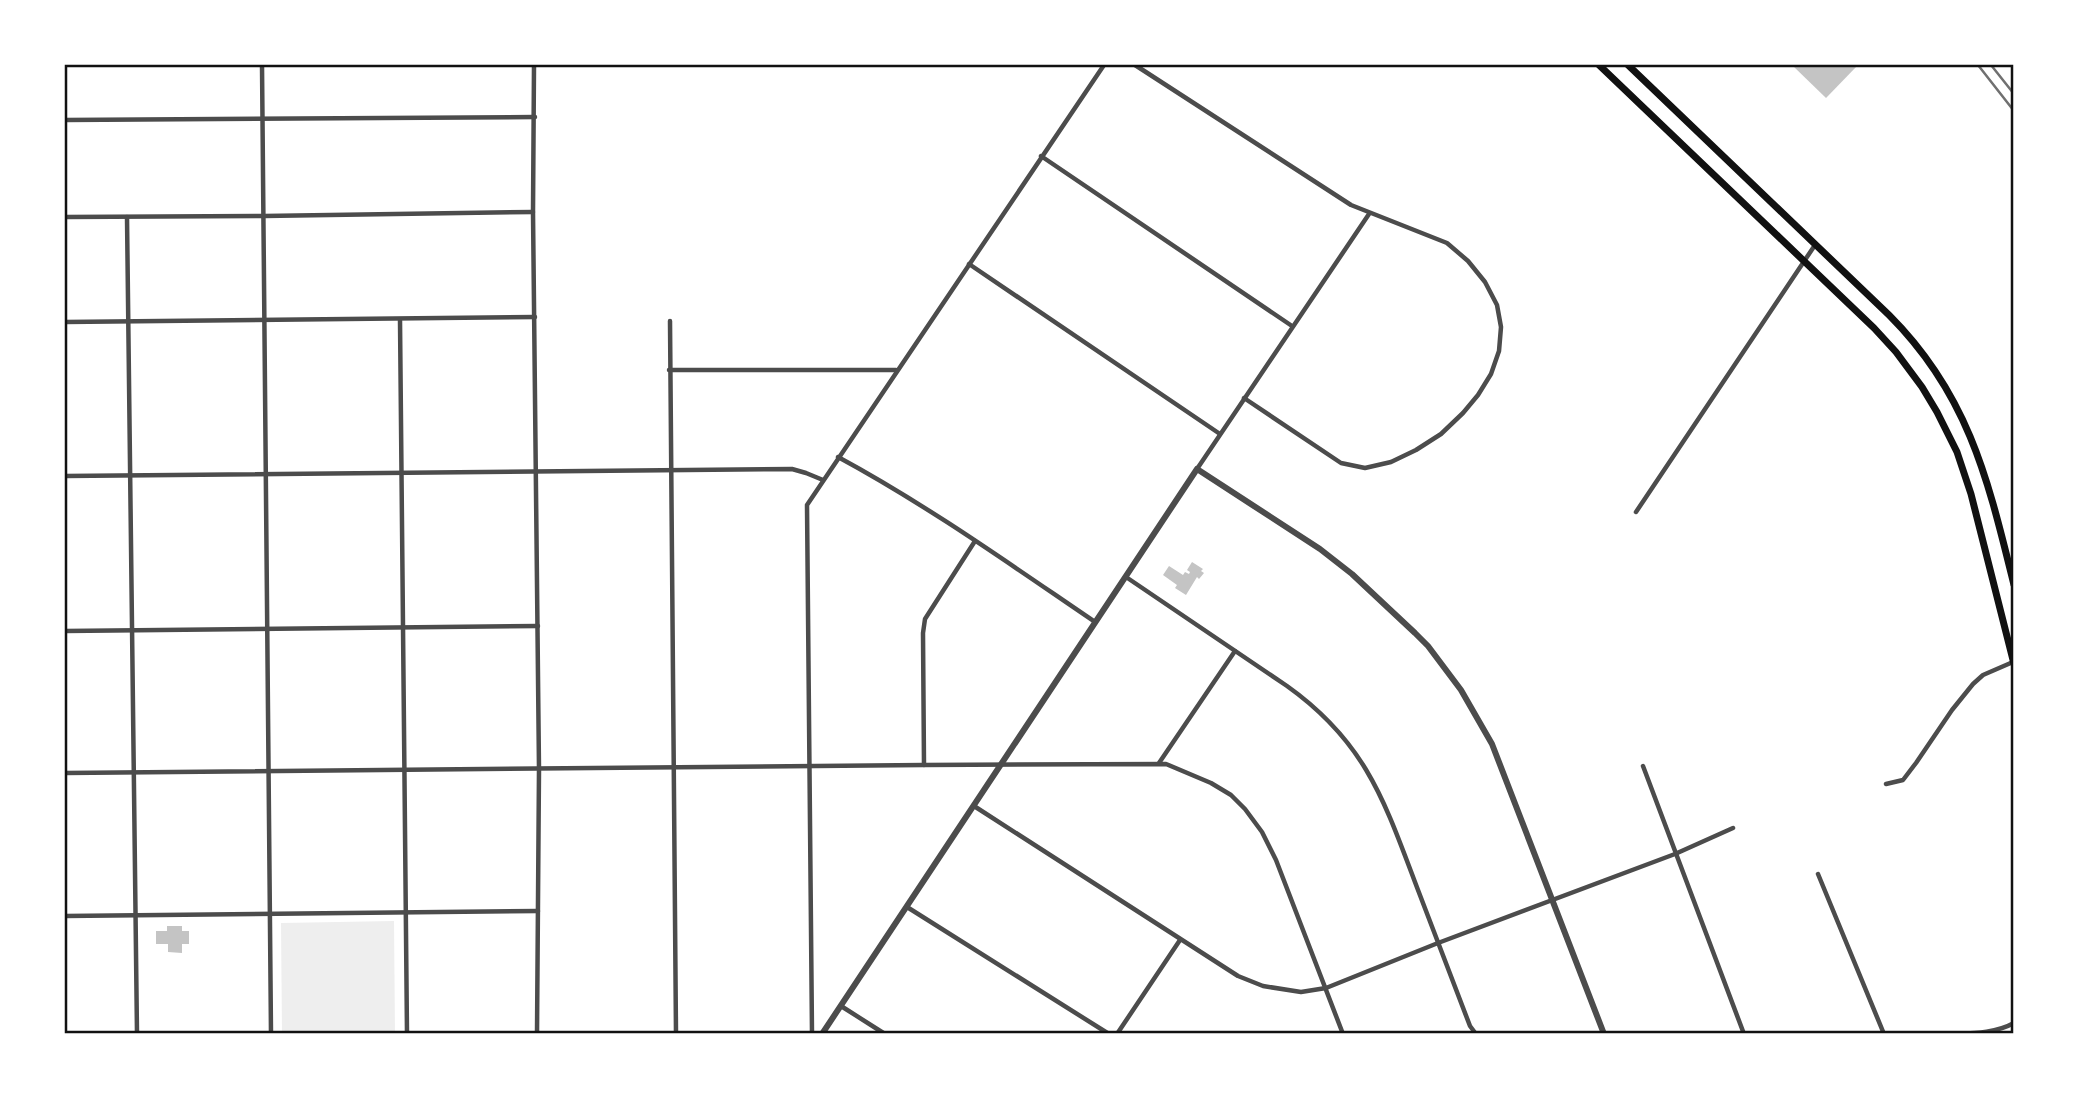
<svg xmlns="http://www.w3.org/2000/svg" width="2079" height="1099" viewBox="0 0 2079 1099" font-family="Ubuntu,sans-serif">
<rect width="100%" height="100%" fill="#fff"/>
<polygon fill="#eee" points="394,921 395,1034 282,1034 281,923"/>
<g fill="#c4c4c4">
<polygon points="1792,65 1858,65 1826,98"/>
<polygon points="1192,562 1203,569 1201,571 1204,573 1199,579 1197,577 1186,595 1175,588 1177,585 1163,575 1169,566 1183,575 1185,572 1189,574 1190,572 1187,570"/>
<polygon points="167,926 182,926 182,931 189,931 189,944 182,944 182,953 168,952 168,944 156,944 156,931 167,931"/>
</g>
<g fill="none" stroke-linecap="round" stroke-linejoin="round">
<g stroke="#4c4c4c" stroke-width="4.5">
<polyline points="262,65 271,1034"/>
<polyline points="534,65 533,212 539,769 537,1034"/>
<polyline points="1135,65 1351,205 1447,243 1468,261 1485,282 1497,305 1501,327 1499,351 1491,374 1478,395 1463,413 1441,434 1416,450 1391,462 1365,468 1341,463 1244,398"/>
<polyline points="65,120 535,117"/>
<polyline points="1041,156 1292,326"/>
<polyline points="65,217 264,216 533,212"/>
<polyline points="127,217 137,1034"/>
<polyline points="969,264 1220,434"/>
<polyline points="400,320 407,1034"/>
<polyline points="670,321 676,1034"/>
<polyline points="65,322 535,317"/>
<polyline points="669,370 896,370"/>
<path d="M 838,457 C 927,505 1011,565 1095,622"/>
<polyline points="1197,469 1369,214"/>
<polyline points="65,476 792,469 806,473 823,480"/>
<polyline points="1636,512 1815,245"/>
<path d="M 1126,577 L 1287,686 C 1367,743 1385,803 1418,890 C 1435,935 1452,980 1470,1026 L 1476,1034"/>
<polyline points="65,631 538,626"/>
<polyline points="1159,763 1235,651"/>
<polyline points="924,765 923,633 925,619 975,541"/>
<polyline points="1643,766 1744,1034"/>
<polyline points="65,773 924,765 1166,764 1211,783 1231,795 1245,809 1262,832 1276,860 1343,1034"/>
<polyline points="1886,784 1903,780 1916,763 1952,710 1973,684 1983,675 2013,662"/>
<polyline points="974,806 1238,976 1263,986 1301,992 1326,988 1438,943 1675,854 1733,828"/>
<polyline points="1818,874 1884,1034"/>
<polyline points="907,907 1109,1034"/>
<polyline points="65,916 538,911"/>
<polyline points="841,1006 885,1034"/>
<polyline points="812,1034 807,505 1104,65"/>
<polyline points="1117,1034 1180,940"/>
<path d="M 1947,1034 C 1970,1033 1994,1034 2014,1023"/>
</g>
<polyline stroke="#4c4c4c" stroke-width="6" points="822,1034 1197,469 1320,549 1352,574 1415,633 1428,646 1461,690 1492,744 1604,1034"/>
<g stroke="#111" stroke-width="7">
<polyline points="1599,65 1874,328 1896,352 1922,387 1937,412 1957,452 1971,494 2014,664"/>
<path d="M 1628,65 L 1889,315 C 1969,395 1988,480 2014,585"/>
</g>
<g stroke="#707070" stroke-width="2.5">
<polyline points="1978,65 2014,111"/>
<polyline points="1991,65 2014,94"/>
</g>
</g>
<rect width="2079" height="1099" fill="none" stroke="#ffffff" stroke-width="133"/>
<rect x="66" y="66" width="1946" height="966" fill="none" stroke="#111" stroke-width="2.5"/>
</svg>
